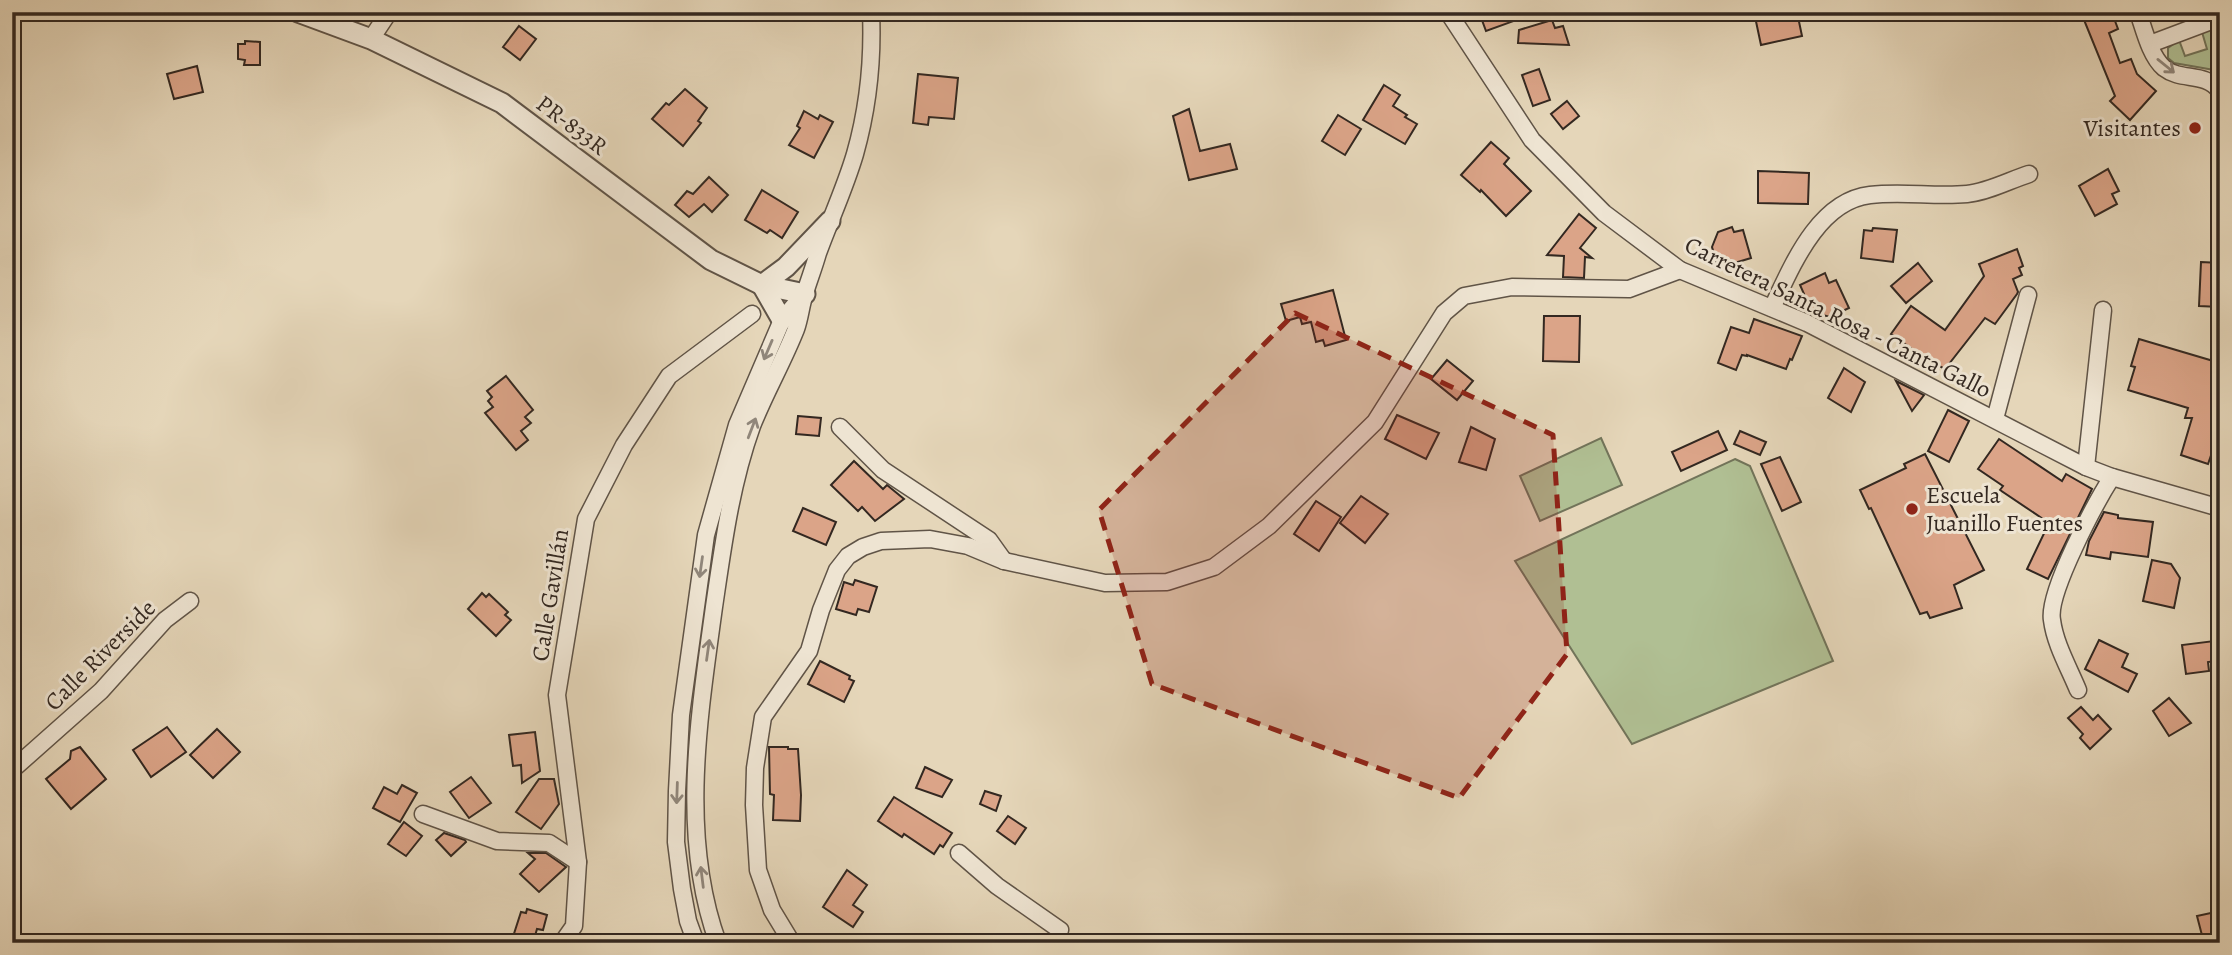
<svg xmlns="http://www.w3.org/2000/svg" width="2232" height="955" viewBox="0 0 2232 955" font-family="Alegreya,serif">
<rect width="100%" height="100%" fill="#e5d6b9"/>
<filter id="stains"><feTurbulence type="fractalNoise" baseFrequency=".00286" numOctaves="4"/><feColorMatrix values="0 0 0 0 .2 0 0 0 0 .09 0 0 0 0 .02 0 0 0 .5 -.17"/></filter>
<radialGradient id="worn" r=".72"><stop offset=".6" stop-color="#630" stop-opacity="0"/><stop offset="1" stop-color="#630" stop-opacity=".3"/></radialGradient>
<g fill="#b0bf93" stroke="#72745a" stroke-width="2">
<polygon points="2207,30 2214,30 2220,39 2220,71 2174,63 2168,58 2168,48 2179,40 2185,56 2207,49 2202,32"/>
<polygon points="1601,438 1622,485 1540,521 1520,476"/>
<polygon points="1735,459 1750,466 1833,661 1632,744 1515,561"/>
</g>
<g fill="#dba488" stroke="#332821" stroke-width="2">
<polygon points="1479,12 1532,12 1533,14 1486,31"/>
<polygon points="1754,12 1797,12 1802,36 1761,45"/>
<polygon points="2089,12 2100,12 2102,17 2112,13 2118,29 2109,33 2120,63 2131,59 2137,74 2156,91 2130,120 2110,101 2115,96 2082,15"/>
<polygon points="1552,20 1555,28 1563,26 1569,45 1518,43 1519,30"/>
<polygon points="519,26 536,39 520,60 503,47"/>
<polygon points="245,41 260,42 260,65 244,65 245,60 238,59 238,44 245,44"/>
<polygon points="197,66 203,92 174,99 167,74"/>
<polygon points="1539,69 1550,100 1533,106 1522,75"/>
<polygon points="918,74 958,78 954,119 929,117 928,125 913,123"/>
<polygon points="1384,85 1400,95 1393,106 1407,115 1405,117 1417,124 1405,144 1363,120"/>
<polygon points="685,89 707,108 698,121 701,123 683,146 652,119 666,103 669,105"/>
<polygon points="1567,101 1579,116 1563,129 1551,114"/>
<polygon points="1189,109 1200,151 1230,144 1237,169 1189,180 1173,116"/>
<polygon points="804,111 818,119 820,115 833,122 814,158 789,145 800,128 797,126"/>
<polygon points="1338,115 1361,129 1345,155 1322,141"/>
<polygon points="1491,142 1509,158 1504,164 1531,191 1506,216 1481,190 1480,192 1461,175"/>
<polygon points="2108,169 2119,191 2112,194 2117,204 2095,216 2079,186"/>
<polygon points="1758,171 1809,173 1808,204 1758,203"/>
<polygon points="709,177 728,195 712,212 704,204 689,217 675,205 687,191 693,194"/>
<polygon points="762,190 798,212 782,238 770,230 767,233 745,220"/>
<polygon points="1579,214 1596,228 1580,248 1592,258 1585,257 1584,278 1563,277 1564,256 1547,255"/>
<polygon points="1732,227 1734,232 1743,230 1751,258 1718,268 1712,247 1718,232"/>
<polygon points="1873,228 1897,230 1893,262 1861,258 1864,230 1872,231"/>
<polygon points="2017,249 2023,266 2019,268 2022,275 2013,279 2018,292 2017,294 1995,324 1985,318 1945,369 1929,361 1891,334 1911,306 1945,330 1984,276 1979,264"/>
<polygon points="2201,262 2220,263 2220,307 2199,306"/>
<polygon points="1918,263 1932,281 1906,303 1891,286"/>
<polygon points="1825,273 1829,283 1836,280 1849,308 1830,317 1812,312 1800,285"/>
<polygon points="1333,290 1346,340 1325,346 1323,340 1316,342 1311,322 1302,324 1300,317 1286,321 1281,304"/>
<polygon points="1544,316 1580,316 1579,362 1543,361"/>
<polygon points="1754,319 1802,336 1792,360 1790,359 1786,369 1747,355 1747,356 1742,355 1736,370 1718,363 1731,327 1749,333"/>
<polygon points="2139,339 2220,363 2212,390 2220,392 2220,414 2214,434 2218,435 2208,464 2181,455 2192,418 2185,418 2188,408 2128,390 2135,367 2131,366"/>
<polygon points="1447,360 1473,381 1457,400 1431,379"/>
<polygon points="1844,368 1865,382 1851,412 1828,398"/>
<polygon points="506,376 533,410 525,417 531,423 521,431 528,440 516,450 485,413 493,407 488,401 492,397 487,391"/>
<polygon points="1896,381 1924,395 1912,411"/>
<polygon points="1948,410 1969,421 1949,462 1928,451"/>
<polygon points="1397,415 1439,433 1426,459 1385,439"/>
<polygon points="798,416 821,418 819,436 796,434"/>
<polygon points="1471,427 1495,439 1486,470 1459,462"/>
<polygon points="1718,431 1727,450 1681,471 1672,452"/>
<polygon points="1740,431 1766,442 1760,455 1734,444"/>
<polygon points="1999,439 2062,481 2066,474 2092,489 2048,579 2027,569 2049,523 2000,490 2003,486 1978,469"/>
<polygon points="1925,454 1984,570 1954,585 1962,608 1930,618 1927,612 1920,614 1871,508 1869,509 1860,490 1906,468 1904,464"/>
<polygon points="1780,457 1801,502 1782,511 1761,464"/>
<polygon points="854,461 883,489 887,485 904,499 875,521 862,507 858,511 831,485"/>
<polygon points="1361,496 1388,514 1365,543 1340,523"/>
<polygon points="1316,501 1341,517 1319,551 1294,534"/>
<polygon points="803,508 836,522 826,545 793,531"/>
<polygon points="2104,512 2118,515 2118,518 2153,522 2148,557 2111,552 2110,559 2086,555 2089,541"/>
<polygon points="2152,560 2171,564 2180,578 2174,608 2143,601"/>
<polygon points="855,580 877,587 869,612 858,609 856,615 836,609 844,582 853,585"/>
<polygon points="482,593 486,597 489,594 508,612 505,615 511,620 496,636 468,609"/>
<polygon points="2099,640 2128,654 2122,667 2137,674 2128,692 2085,669"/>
<polygon points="2214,641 2216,661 2208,662 2209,671 2186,674 2182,645"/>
<polygon points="820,661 850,676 849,679 854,681 844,702 808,684"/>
<polygon points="2169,698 2191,723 2169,736 2153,711"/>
<polygon points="2081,707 2093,720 2098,715 2111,729 2090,749 2080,738 2083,734 2068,718"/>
<polygon points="167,727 186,752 151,777 133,750"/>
<polygon points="217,729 240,752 213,778 190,755"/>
<polygon points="535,732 540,771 522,783 521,765 513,766 509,735"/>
<polygon points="80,747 106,779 71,809 46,779 70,759 71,751"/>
<polygon points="769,747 788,747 788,749 798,749 801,795 800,821 773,820 774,795 770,794"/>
<polygon points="925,767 952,780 942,797 916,788"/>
<polygon points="471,777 491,803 469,818 450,792"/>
<polygon points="539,779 554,779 559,804 541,829 516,812"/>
<polygon points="402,785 417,793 400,822 373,808 384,787 397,794"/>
<polygon points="985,791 1001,796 996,811 980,804"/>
<polygon points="894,797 952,833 943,847 940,845 934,854 904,834 902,837 878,821"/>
<polygon points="1008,816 1026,828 1015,844 997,831"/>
<polygon points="404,822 422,836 406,856 388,844"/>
<polygon points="444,833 465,840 466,842 451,856 436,840"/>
<polygon points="528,853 546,853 566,867 539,892 520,874 535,859"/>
<polygon points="847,870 867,885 853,905 863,912 853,927 823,907"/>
<polygon points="527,909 547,915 543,930 537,929 533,943 511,943 521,912 526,913"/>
<polygon points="2220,911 2220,943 2204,943 2197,916"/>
</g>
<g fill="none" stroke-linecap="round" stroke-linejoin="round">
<defs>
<g id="minor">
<polyline points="1448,12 1532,140 1604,213 1680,270 1807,323 2086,467 2112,477 2220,508"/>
<path d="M 2138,12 C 2144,29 2150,56 2164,68 C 2182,82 2204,71 2220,91"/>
<polyline points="371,39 389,12"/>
<polyline points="2150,44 2219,18"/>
<path d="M 1772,308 C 1792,266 1818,201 1870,195 C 1902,191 1935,197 1967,194 C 1988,192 2010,180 2029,174"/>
<polyline points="1995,419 2028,295"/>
<polyline points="840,427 883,470 989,540 1004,561"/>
<polyline points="2086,467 2103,310"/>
<path d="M 2078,690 C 2069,668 2055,644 2052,620 C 2047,593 2096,502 2112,477"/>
<polyline points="12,770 101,691 165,620 190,601"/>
<polyline points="423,814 497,841 549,843 578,862"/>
<polyline points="959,853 997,886 1060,930 1056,943"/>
<polyline points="562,943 574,926 578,862 557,695 586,519 624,445 669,376 752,314"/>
<polyline points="696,943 688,921 682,889 676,842 677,791 681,715 706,535 737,425 782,320 803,295"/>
<path d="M 718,943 C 679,836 699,717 714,607 C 723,546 731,484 752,426 C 765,393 783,362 796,329 C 800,318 801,305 805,293 C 809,280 814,267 818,253 C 830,220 845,188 855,154 C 868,108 873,59 871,12"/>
<polyline points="792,943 772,910 758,870 754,805 755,768 763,717 809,651 821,610 837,570 848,556 863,547 881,541 930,539 968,546 1004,561 1105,583 1167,582 1214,567 1269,526 1375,422 1444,313 1464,296 1512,287 1629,289 1680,270"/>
</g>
<g id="tertiary">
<polyline points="298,12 371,39 502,103 711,260 762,285 805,294"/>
<polyline points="782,320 762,285 786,267 830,221"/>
</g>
</defs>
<use href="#minor" stroke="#605447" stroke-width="19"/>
<use href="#tertiary" stroke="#605447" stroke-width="23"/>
<use href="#minor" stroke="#eee4d2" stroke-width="16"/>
<use href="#tertiary" stroke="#eee4d2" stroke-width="19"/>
</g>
<defs><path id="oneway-shaft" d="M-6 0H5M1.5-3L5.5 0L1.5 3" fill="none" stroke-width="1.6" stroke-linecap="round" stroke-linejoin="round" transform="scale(1.75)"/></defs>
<g stroke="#90867a">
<use href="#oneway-shaft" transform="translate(2166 66) rotate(39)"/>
<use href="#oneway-shaft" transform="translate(768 350) rotate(113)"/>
<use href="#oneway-shaft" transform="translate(752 428) rotate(-69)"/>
<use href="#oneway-shaft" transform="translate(701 567) rotate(98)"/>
<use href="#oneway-shaft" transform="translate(708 650) rotate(-82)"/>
<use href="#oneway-shaft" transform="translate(677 793) rotate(92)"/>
<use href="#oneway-shaft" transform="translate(702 877) rotate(-97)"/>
</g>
<path fill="#8f2418" fill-opacity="0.2" stroke="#8f2418" stroke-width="5" stroke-dasharray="14 9" stroke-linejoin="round" d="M 1295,313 L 1553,435 L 1567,654 L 1459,798 L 1152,684 L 1099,510 Z"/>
<g fill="#8f2418" stroke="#eee4d2" stroke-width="2.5">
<circle cx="2195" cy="128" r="7"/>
<circle cx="1912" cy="509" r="7"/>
</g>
<g text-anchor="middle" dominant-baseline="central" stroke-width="6" stroke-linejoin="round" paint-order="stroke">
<g font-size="24" fill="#332821" stroke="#eee4d2">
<text transform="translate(572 125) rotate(37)">PR-833R</text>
<text transform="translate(1838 317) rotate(26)">Carretera Santa Rosa - Canta Gallo</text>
<text transform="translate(550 595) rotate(-81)">Calle Gavillán</text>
<text transform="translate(100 655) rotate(-45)">Calle Riverside</text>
</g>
<g font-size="24" fill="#332821" stroke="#eee4d2" text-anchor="end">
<text x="2181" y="128">Visitantes</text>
<text x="1926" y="495" text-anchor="start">Escuela<tspan x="1926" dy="28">Juanillo Fuentes</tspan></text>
</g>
</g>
<rect width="2232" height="955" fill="none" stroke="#e5d6b9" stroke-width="42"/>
<rect x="14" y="14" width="2204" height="927" fill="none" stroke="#332821" stroke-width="3.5"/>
<rect x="21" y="21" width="2190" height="913" fill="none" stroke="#332821" stroke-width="2"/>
<rect width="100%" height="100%" filter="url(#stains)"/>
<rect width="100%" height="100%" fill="url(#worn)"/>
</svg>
